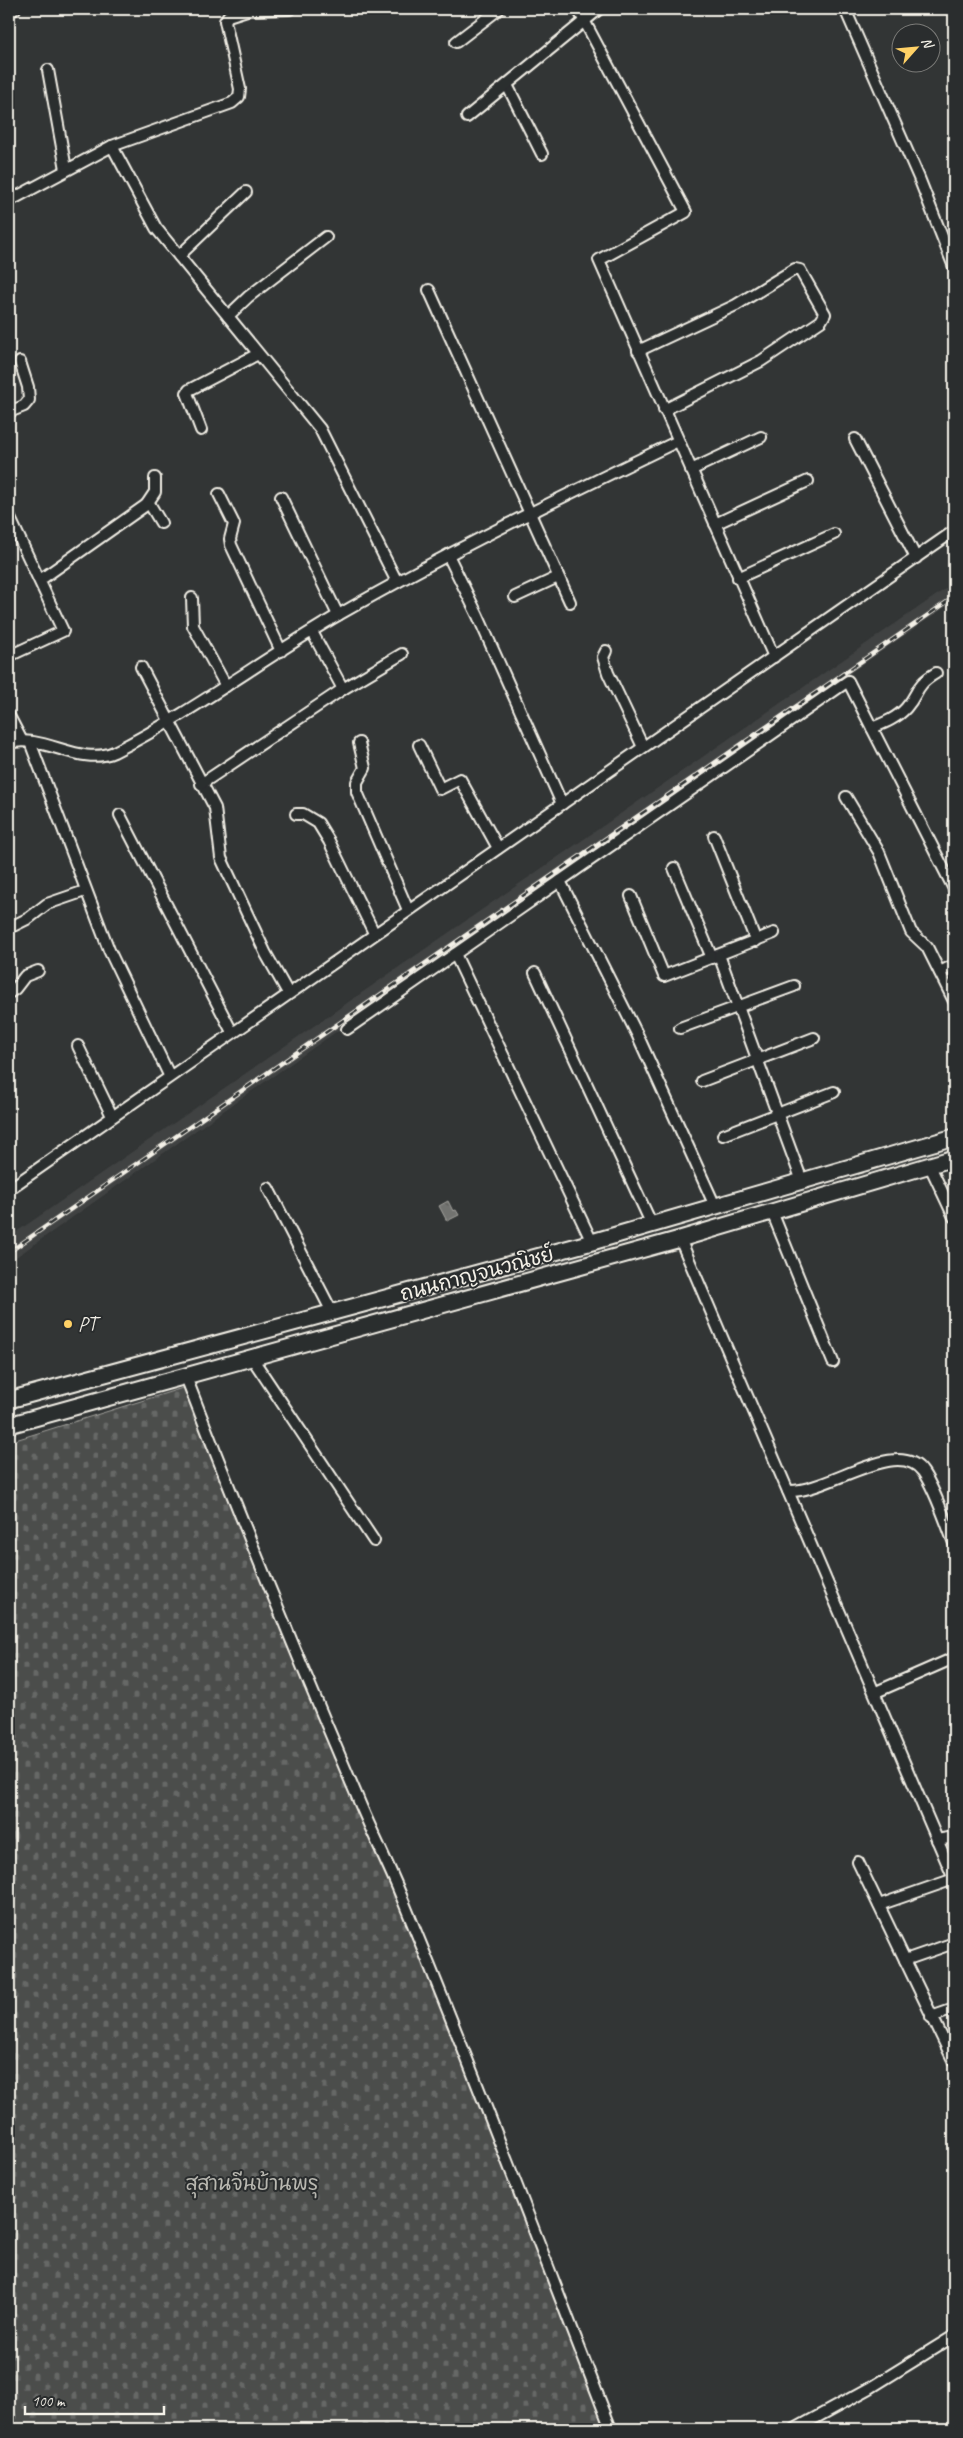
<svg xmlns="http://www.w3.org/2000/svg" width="963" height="2438" viewBox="0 0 963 2438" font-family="Caveat,'Playpen Sans Thai',sans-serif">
<defs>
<pattern id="cemetery-stones" width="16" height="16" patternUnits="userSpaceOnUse" patternTransform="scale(1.25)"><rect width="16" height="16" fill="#4b4d4c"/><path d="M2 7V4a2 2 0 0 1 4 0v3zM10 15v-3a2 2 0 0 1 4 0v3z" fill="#666766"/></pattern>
<pattern id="water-ripples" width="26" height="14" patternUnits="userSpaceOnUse" patternTransform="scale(1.25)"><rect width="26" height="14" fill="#727370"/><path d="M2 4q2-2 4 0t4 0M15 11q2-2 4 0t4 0" fill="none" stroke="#5e5e5b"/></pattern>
</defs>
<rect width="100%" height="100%" fill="#323535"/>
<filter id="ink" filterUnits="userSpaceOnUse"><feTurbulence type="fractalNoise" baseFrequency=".02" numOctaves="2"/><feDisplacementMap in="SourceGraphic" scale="10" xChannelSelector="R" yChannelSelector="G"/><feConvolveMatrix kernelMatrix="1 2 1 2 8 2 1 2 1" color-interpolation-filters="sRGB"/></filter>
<g filter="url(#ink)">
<polygon fill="#404242" points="954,583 954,601 597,848 9,1262 9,1237"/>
<polygon fill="url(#cemetery-stones)" stroke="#a09f9a" points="186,1387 397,1897 613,2429 9,2429 9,1465 13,1463 9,1442"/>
<polygon fill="url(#water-ripples)" stroke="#a6a5a0" points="448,1201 453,1211 456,1210 459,1215 447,1221 439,1206"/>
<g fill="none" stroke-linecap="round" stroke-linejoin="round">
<defs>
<g id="minor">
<polyline points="578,9 686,212 599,260 774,657"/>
<polyline points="845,9 919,178 954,267"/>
<polyline points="9,12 15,9"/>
<polyline points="456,42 499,9"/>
<polyline points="48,70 66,169"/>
<polyline points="507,85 542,154"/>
<polyline points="467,117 599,9"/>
<polyline points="112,146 156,228 320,429 397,582"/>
<polyline points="9,201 112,146 232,103 239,97 240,89 225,21 228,16 247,10 290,9"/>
<polyline points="179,256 246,192"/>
<polyline points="429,290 570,602"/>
<polyline points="228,316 248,297 326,237"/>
<polyline points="638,351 736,305 795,269 800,270 825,314 821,321 761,361 664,410"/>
<polyline points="9,412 24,406 29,400 28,387 20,362"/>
<polyline points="201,430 187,393 189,390 258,354"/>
<polyline points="855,439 916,558"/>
<polyline points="691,470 761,437"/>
<polyline points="219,494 234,524 230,539 231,545 281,651"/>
<polyline points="281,497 338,615"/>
<polyline points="147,504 155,492 155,478"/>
<polyline points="9,516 63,631 9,656"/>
<polyline points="715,524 808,481"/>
<polyline points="448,555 478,616 562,804"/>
<polyline points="738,578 834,534"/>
<polyline points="40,580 149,503 161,523"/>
<polyline points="515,597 558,577"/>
<polyline points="192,598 193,626 226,686"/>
<polyline points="312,632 343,689"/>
<polyline points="606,651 603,657 608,673 643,747"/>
<polyline points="141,667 215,808 221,858 266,954 288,993"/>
<polyline points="9,716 21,739"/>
<path d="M 872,728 C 884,723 897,718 906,708 C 920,692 914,686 936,673"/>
<polyline points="30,742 109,950 169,1075"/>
<path d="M 9,743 C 43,733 80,767 114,752 C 193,712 264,658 340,614 C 450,551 564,496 678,441"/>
<polyline points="359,743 365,768 357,782 357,792 408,910"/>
<polyline points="419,745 440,789 460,779 498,848"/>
<polyline points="201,784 343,689 402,654"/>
<polyline points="846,797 879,852 911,932 927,947 954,1001"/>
<polyline points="296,814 303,814 318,823 329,841 374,933"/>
<polyline points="120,815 232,1032"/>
<polyline points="714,836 756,941"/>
<polyline points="674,868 712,958"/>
<polyline points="560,881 848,681 954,889"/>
<polyline points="631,896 664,976 774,933"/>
<polyline points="9,928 29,918 47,904 85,891"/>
<polyline points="455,954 592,1242"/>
<polyline points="719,955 802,1181"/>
<polyline points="940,972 954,965"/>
<polyline points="535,973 652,1225"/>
<polyline points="9,993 15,989 25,976 38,971"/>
<polyline points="680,1028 794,986"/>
<polyline points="347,1029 560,881 637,1034 715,1206"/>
<polyline points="78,1046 112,1116"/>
<polyline points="702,1081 814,1038"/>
<polyline points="723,1135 834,1092"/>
<polyline points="930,1166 954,1217"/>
<polyline points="268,1188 332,1312"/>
<polyline points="9,1189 954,531"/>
<polyline points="772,1212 833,1362"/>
<polyline points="680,1239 954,1879"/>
<polyline points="252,1358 374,1541"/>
<path d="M 186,1377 C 240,1517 297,1656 356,1794 C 370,1829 388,1863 402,1898 C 475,2074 542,2252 611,2429"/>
<path d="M 788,1491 C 827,1493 898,1436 923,1472 C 936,1491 945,1521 954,1543"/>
<polyline points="876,1692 954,1658"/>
<polyline points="937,1840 954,1837"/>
<polyline points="858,1862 954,2062"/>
<polyline points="879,1905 954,1879"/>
<polyline points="905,1960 954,1943"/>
<polyline points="931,2017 954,2009"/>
<polyline points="795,2429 870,2388 954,2336"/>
</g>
<g id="highway">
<polyline points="9,1400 592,1242 954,1137"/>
<polyline points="9,1425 680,1239 954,1158"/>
</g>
</defs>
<use href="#minor" stroke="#f4f1e8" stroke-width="14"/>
<use href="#highway" stroke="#f4f1e8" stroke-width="19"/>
<use href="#minor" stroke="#2a2d2e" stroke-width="10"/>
<use href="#highway" stroke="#2a2d2e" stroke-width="15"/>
<defs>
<polyline id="rail" points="9,1252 954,597"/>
</defs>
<use href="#rail" stroke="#f4f1e8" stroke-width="4.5"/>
<use href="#rail" stroke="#2a2d2e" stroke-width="2.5" stroke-dasharray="8" stroke-linecap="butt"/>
</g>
</g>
<circle fill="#ffd166" stroke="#2a2d2e" stroke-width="2" cx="68" cy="1324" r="5"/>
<g text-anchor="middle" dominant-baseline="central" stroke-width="4" stroke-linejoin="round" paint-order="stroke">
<g font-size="20" fill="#f4f1e8" stroke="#2a2d2e">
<text transform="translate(477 1274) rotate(-15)">ถนนกาญจนวณิชย์</text>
</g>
<g font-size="20" fill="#f4f1e8" stroke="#2a2d2e" text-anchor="start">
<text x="78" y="1324">PT</text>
</g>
<g font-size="20" fill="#b9b8b1" stroke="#2a2d2e">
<text x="252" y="2183">สุสานจีนบ้านพรุ</text>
</g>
</g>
<rect width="963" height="2438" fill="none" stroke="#2a2d2e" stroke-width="30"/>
<rect x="15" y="15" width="933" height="2408" fill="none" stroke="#f4f1e8" stroke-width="2" filter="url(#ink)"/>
<g transform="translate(916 48) rotate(63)"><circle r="24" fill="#2a2d2e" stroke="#7b7b78"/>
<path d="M0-4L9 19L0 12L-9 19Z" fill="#ffd166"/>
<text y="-8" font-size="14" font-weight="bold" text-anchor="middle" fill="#f4f1e8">N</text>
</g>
<path d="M25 2406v8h139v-8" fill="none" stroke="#f4f1e8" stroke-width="2.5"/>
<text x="32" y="2406" font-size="15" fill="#f4f1e8" stroke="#2a2d2e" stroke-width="4" paint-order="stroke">100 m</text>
</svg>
